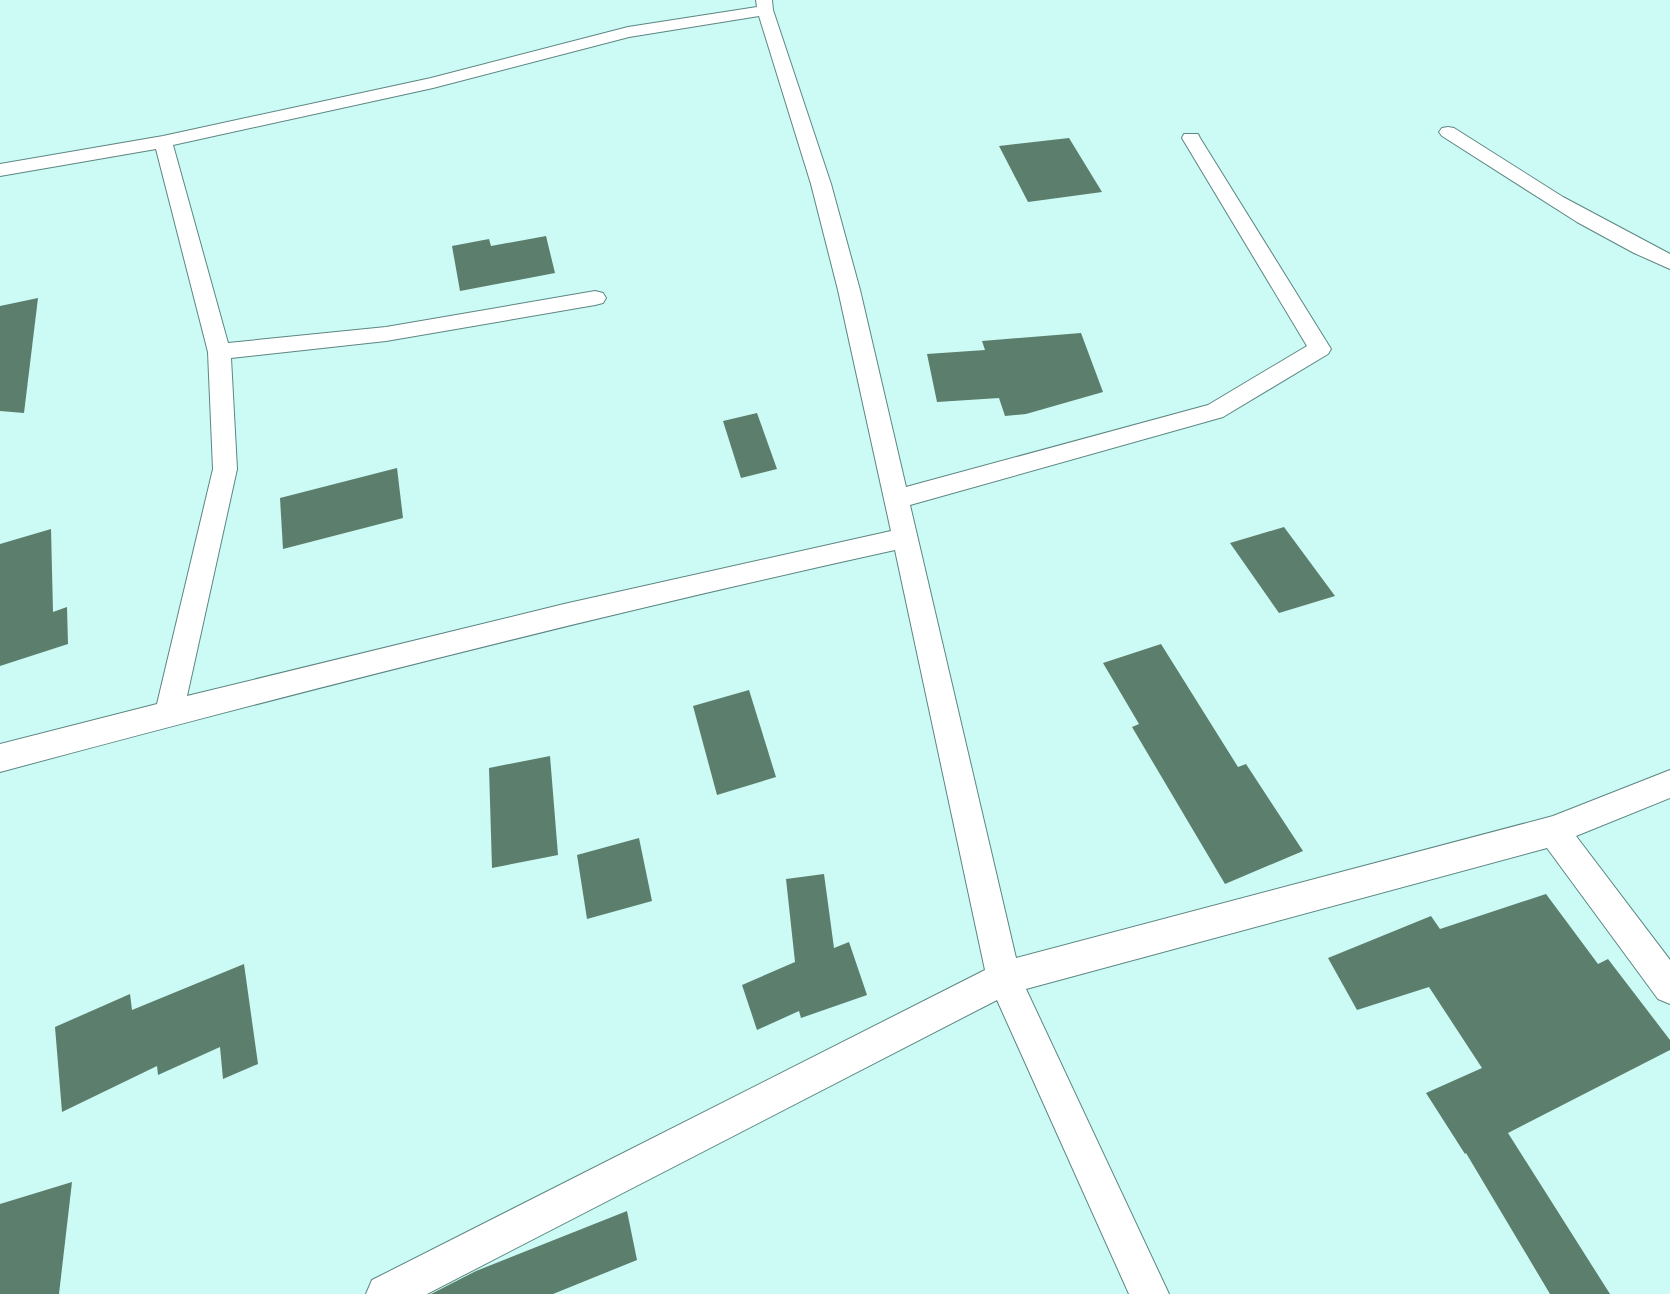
<svg xmlns="http://www.w3.org/2000/svg" width="1670" height="1294" viewBox="0 0 1670 1294" font-family="'Golos Text',sans-serif">
<rect width="100%" height="100%" fill="#ccfaf4"/>
<g fill="#5c7e6d">
<polygon points="1069,138 1102,192 1028,202 999,146"/>
<polygon points="546,236 555,273 460,291 452,246 489,239 491,246"/>
<polygon points="38,298 24,413 0,411 0,306"/>
<polygon points="1081,333 1103,392 1026,414 1005,416 999,398 937,402 927,354 985,350 982,341"/>
<polygon points="757,413 777,469 741,478 723,421"/>
<polygon points="397,468 403,518 283,549 280,498"/>
<polygon points="1284,527 1335,596 1279,613 1230,543"/>
<polygon points="51,529 53,612 67,607 68,644 0,666 0,544"/>
<polygon points="1161,644 1238,767 1246,764 1303,851 1225,884 1132,727 1139,724 1103,663"/>
<polygon points="749,690 776,777 717,795 693,706"/>
<polygon points="550,756 558,855 492,868 489,768"/>
<polygon points="639,838 652,901 587,919 577,855"/>
<polygon points="824,874 834,948 849,942 867,995 801,1018 799,1011 757,1030 742,985 795,962 786,879"/>
<polygon points="1546,894 1598,964 1608,959 1670,1040 1670,1050 1508,1133 1610,1294 1550,1294 1466,1153 1465,1154 1426,1093 1482,1068 1429,987 1357,1010 1328,958 1431,916 1440,929"/>
<polygon points="244,964 258,1064 223,1079 220,1047 158,1075 157,1066 62,1112 55,1027 130,994 132,1010"/>
<polygon points="72,1182 59,1294 0,1294 0,1204"/>
<polygon points="627,1211 637,1260 553,1294 431,1294 476,1271"/>
</g>
<g fill="none" stroke-linecap="round" stroke-linejoin="round">
<defs>
<g id="street">
<path d="M 756,0 L 772,0 L 773,10 L 831,184 L 860,290 L 906,487 L 1208,405 L 1307,346 L 1182,138 L 1184,134 L 1198,134 L 1200,138 L 1331,349 L 1328,354 L 1223,417 L 910,505 L 1016,958 L 1553,816 L 1670,770 L 1670,798 L 1576,836 L 1670,960 L 1670,1004 L 1658,999 L 1547,848 L 1026,989 L 1169,1294 L 1129,1294 L 997,1000 L 427,1294 L 366,1294 L 372,1280 L 985,970 L 895,550 C 595,616 297,692 0,772 L 0,744 L 157,704 L 213,469 L 208,352 L 156,149 L 0,176 L 0,164 L 163,136 L 431,78 L 628,27 L 757,7 ZM 759,16 L 811,184 L 838,290 L 891,531 L 564,604 L 187,696 L 237,469 L 231,358 L 386,341 L 595,305 L 603,303 L 606,298 L 603,293 L 595,291 L 386,327 L 228,343 L 173,145 L 433,88 L 629,37 Z"/>
<polygon points="1448,127 1454,128 1563,197 1670,254 1670,269 1634,253 1577,222 1442,136 1439,132 1442,128"/>
</g>
</defs>
<use href="#street" stroke="#5c8682" stroke-width="2"/>
<use href="#street" fill="#fff" fill-rule="evenodd"/>
</g>
</svg>
